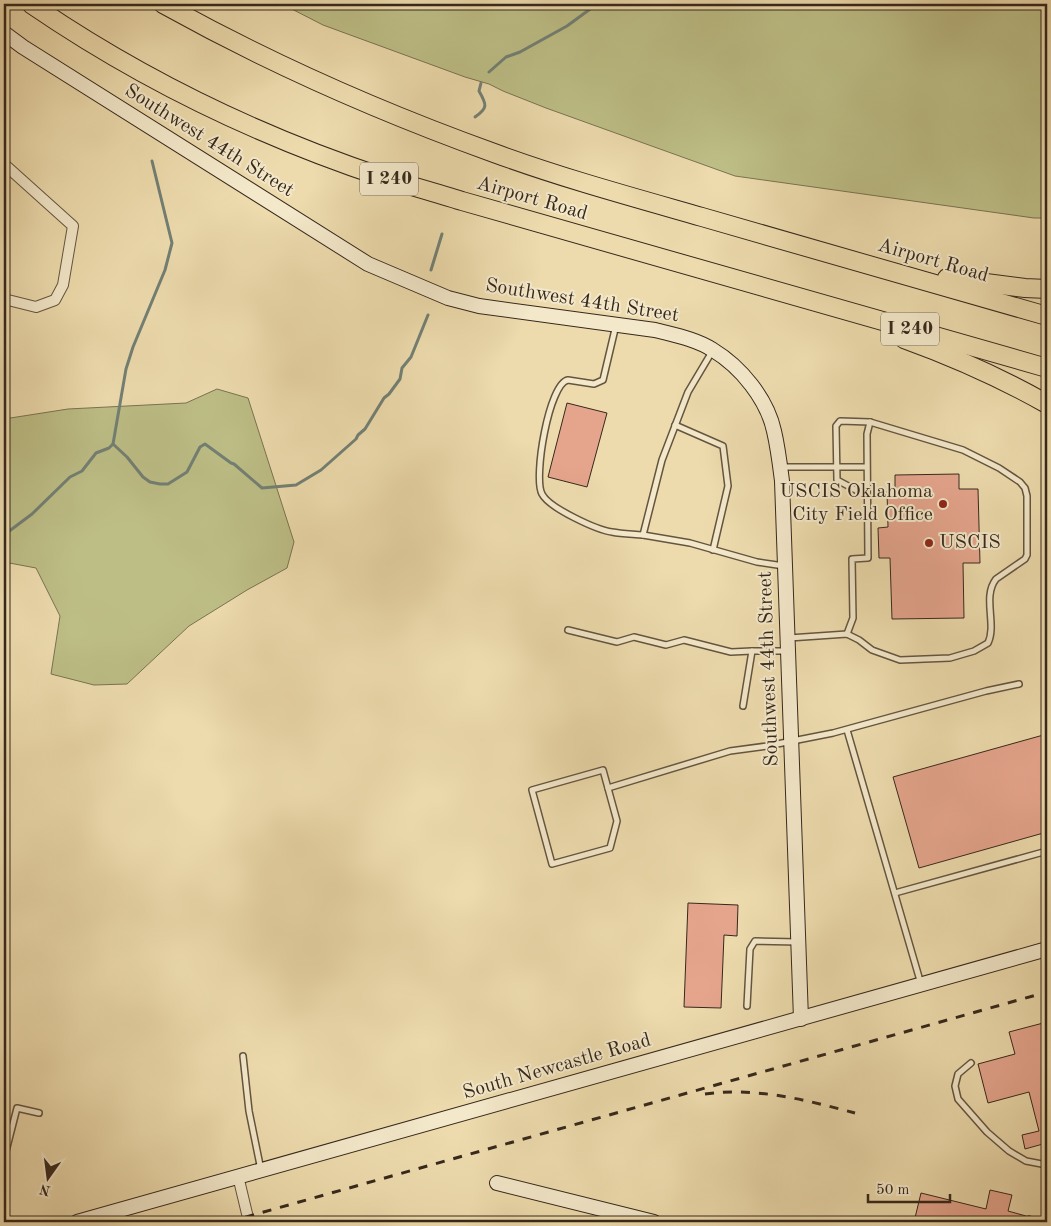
<svg xmlns="http://www.w3.org/2000/svg" width="1051" height="1226" viewBox="0 0 1051 1226" font-family="'Old Standard TT',serif">
<rect width="100%" height="100%" fill="#eddbad"/>
<filter id="stains"><feTurbulence type="fractalNoise" baseFrequency=".004" numOctaves="4"/><feColorMatrix values="0 0 0 0 .2 0 0 0 0 .09 0 0 0 0 .02 0 0 0 .5 -.17"/></filter>
<radialGradient id="worn" r=".72"><stop offset=".6" stop-color="#630" stop-opacity="0"/><stop offset="1" stop-color="#630" stop-opacity=".3"/></radialGradient>
<g fill="#bdbe86" stroke="#7a7351">
<polygon points="282,4 1047,4 1047,218 1034,218 735,176 546,108 503,91 489,84 465,77 323,25"/>
<polygon points="217,389 248,398 294,542 287,568 247,590 189,626 127,684 94,685 51,674 60,616 36,568 4,562 4,419 68,409 186,403"/>
</g>
<g fill="none" stroke-linecap="round" stroke-linejoin="round">
<g stroke="#728075" stroke-width="3">
<polyline points="489,72 506,57 520,52 567,26 597,4"/>
<path d="M 475,117 C 488,108 487,105 479,91 L 481,83"/>
<polyline points="431,270 442,234"/>
<polyline points="113,444 127,457 143,477 150,482 160,484 168,484 187,472 200,447 205,444 231,463 234,464 262,488 296,485 321,470 356,439 358,435 365,429 384,398 389,394 400,379 402,368 411,357 428,315"/>
<polyline points="4,535 32,514 70,477 82,471 96,453 109,448 113,444 126,369 133,347 165,270 172,243 152,161"/>
</g>
</g>
<g fill="#e5a58d" stroke="#36281c">
<polygon points="567,403 607,413 587,487 548,477"/>
<polygon points="959,474 959,489 978,489 980,563 963,563 964,618 892,619 890,558 879,558 878,528 888,527 887,491 895,493 895,475"/>
<polygon points="1047,734 1047,832 919,868 893,777"/>
<polygon points="688,903 738,905 737,936 724,935 721,1008 684,1007"/>
<polygon points="1047,1022 1047,1149 1044,1150 1043,1144 1025,1149 1022,1135 1039,1131 1029,1092 988,1103 978,1064 1015,1054 1009,1032"/>
<polygon points="990,1190 1012,1195 1008,1211 1026,1216 1024,1222 914,1222 921,1193 986,1209"/>
</g>
<g fill="none" stroke-linecap="round" stroke-linejoin="round">
<defs>
<g id="lane">
<path d="M 616,325 L 603,380 L 594,384 L 568,380 C 549,383 533,478 542,494 C 549,508 597,530 612,532 C 622,534 633,534 643,535"/>
<polyline points="713,350 688,392 662,460 643,535 690,543 757,562 784,566"/>
<polyline points="675,425 723,446 728,486 713,550"/>
<polyline points="782,467 866,467"/>
<polyline points="568,630 617,642 634,637 666,645 684,640 731,652 752,651"/>
<polyline points="847,634 853,618 852,559 868,558 867,434 870,422"/>
<path d="M 789,638 L 847,634 L 859,640 L 872,650 L 900,660 L 950,658 L 974,651 L 988,643 C 997,624 982,597 996,579 L 1025,559 L 1027,555 L 1027,496 L 1025,488 L 1020,482 L 999,468 L 963,450 L 870,422 L 840,421 L 836,426 L 837,480 L 867,496"/>
<polyline points="743,706 752,651 786,651"/>
<polyline points="847,730 921,984"/>
<polygon points="603,770 617,821 610,848 552,864 532,790"/>
<polyline points="608,788 730,751 767,746 833,733 986,691 1019,684"/>
<polyline points="895,893 1047,851"/>
<polyline points="747,1006 750,949 755,941 798,942"/>
<polyline points="243,1056 249,1111 261,1170"/>
<polyline points="971,1063 958,1074 955,1086 958,1099 987,1132 1009,1151 1026,1161 1047,1165"/>
<polyline points="4,1159 17,1108 39,1113"/>
<polyline points="4,1214 10,1222"/>
<polyline points="1028,1222 1029,1219"/>
</g>
<g id="street">
<polyline points="4,164 73,226 63,285 55,300 36,307 4,299"/>
<polyline points="238,1176 249,1222"/>
</g>
<g id="secondary">
<path d="M 4,33 L 23,47 L 368,264 L 448,298 L 479,306 L 655,330 C 674,335 696,339 713,350 C 741,367 767,399 774,431 C 778,448 780,465 782,481 L 801,1019"/>
<polyline points="497,1183 654,1222"/>
<polyline points="77,1222 1047,949"/>
</g>
<g id="highway">
<path d="M 31,4 C 139,78 261,137 385,178 C 411,186 437,193 462,201 L 1047,368"/>
<path d="M 163,4 C 269,63 380,112 494,153 C 562,178 632,197 702,217 C 817,251 932,283 1047,316"/>
<polyline points="947,278 1025,288 1047,289"/>
<path d="M 904,339 C 954,357 1001,378 1047,404"/>
</g>
</defs>
<use href="#lane" stroke="#645540" stroke-width="8"/>
<use href="#street" stroke="#645540" stroke-width="12"/>
<use href="#secondary" stroke="#36281c" stroke-width="16"/>
<use href="#highway" stroke="#36281c" stroke-width="20"/>
<use href="#lane" stroke="#f3e8ca" stroke-width="5"/>
<use href="#street" stroke="#f3e8ca" stroke-width="10"/>
<use href="#secondary" stroke="#f3e8ca" stroke-width="14"/>
<use href="#highway" stroke="#eddbad" stroke-width="18"/>
<g stroke="#36281c" stroke-width="3" stroke-dasharray="9 9" stroke-linecap="butt">
<path d="M 705,1094 C 757,1087 806,1100 855,1113"/>
<polyline points="228,1222 1047,992"/>
</g>
</g>
<g fill="#8f2418" stroke="#f3e8ca" stroke-width="2">
<circle cx="943" cy="504" r="5"/>
<circle cx="929" cy="543" r="5"/>
</g>
<g text-anchor="middle" dominant-baseline="central" stroke-width="4" stroke-linejoin="round" paint-order="stroke">
<g fill="#f3e8ca" stroke="#6f6250" stroke-width="1">
<rect x="360" y="162.5" width="58" height="33" rx="4"/>
<rect x="881" y="312.5" width="58" height="33" rx="4"/>
</g>
<g font-size="19" font-weight="bold" fill="#36281c">
<text x="389" y="179">I 240</text>
<text x="910" y="329">I 240</text>
</g>
<g font-size="20" fill="#36281c" stroke="#f3e8ca">
<text transform="translate(209 141) rotate(32)">Southwest 44th Street</text>
<text transform="translate(532 199) rotate(16)">Airport Road</text>
<text transform="translate(933 261) rotate(16)">Airport Road</text>
<text transform="translate(582 301) rotate(9)">Southwest 44th Street</text>
<text transform="translate(769 669) rotate(-92)">Southwest 44th Street</text>
<text transform="translate(557 1067) rotate(-16)">South Newcastle Road</text>
</g>
<g font-size="20" fill="#36281c" stroke="#f3e8ca" text-anchor="end">
<text x="933" y="492">USCIS Oklahoma<tspan x="933" dy="23">City Field Office</tspan></text>
<text x="939" y="543" text-anchor="start">USCIS</text>
</g>
</g>
<rect width="1051" height="1226" fill="none" stroke="#eddbad" stroke-width="20"/>
<rect x="5" y="5" width="1041" height="1216" fill="none" stroke="#36281c" stroke-width="2.5"/>
<rect x="10" y="10" width="1031" height="1206" fill="none" stroke="#36281c"/>
<g transform="translate(48 1178) rotate(194)" stroke="#f3e8ca" stroke-width="4" paint-order="stroke">
<path d="M0-4L9 19L0 12L-9 19Z" fill="#36281c"/>
<text y="-8" font-size="14" font-weight="bold" text-anchor="middle" fill="#36281c">N</text>
</g>
<path d="M868 1194v8h82v-8" fill="none" stroke="#36281c" stroke-width="2.5"/>
<text x="876" y="1194" font-size="15" fill="#36281c" stroke="#f3e8ca" stroke-width="4" paint-order="stroke">50 m</text>
<rect width="100%" height="100%" filter="url(#stains)"/>
<rect width="100%" height="100%" fill="url(#worn)"/>
</svg>
